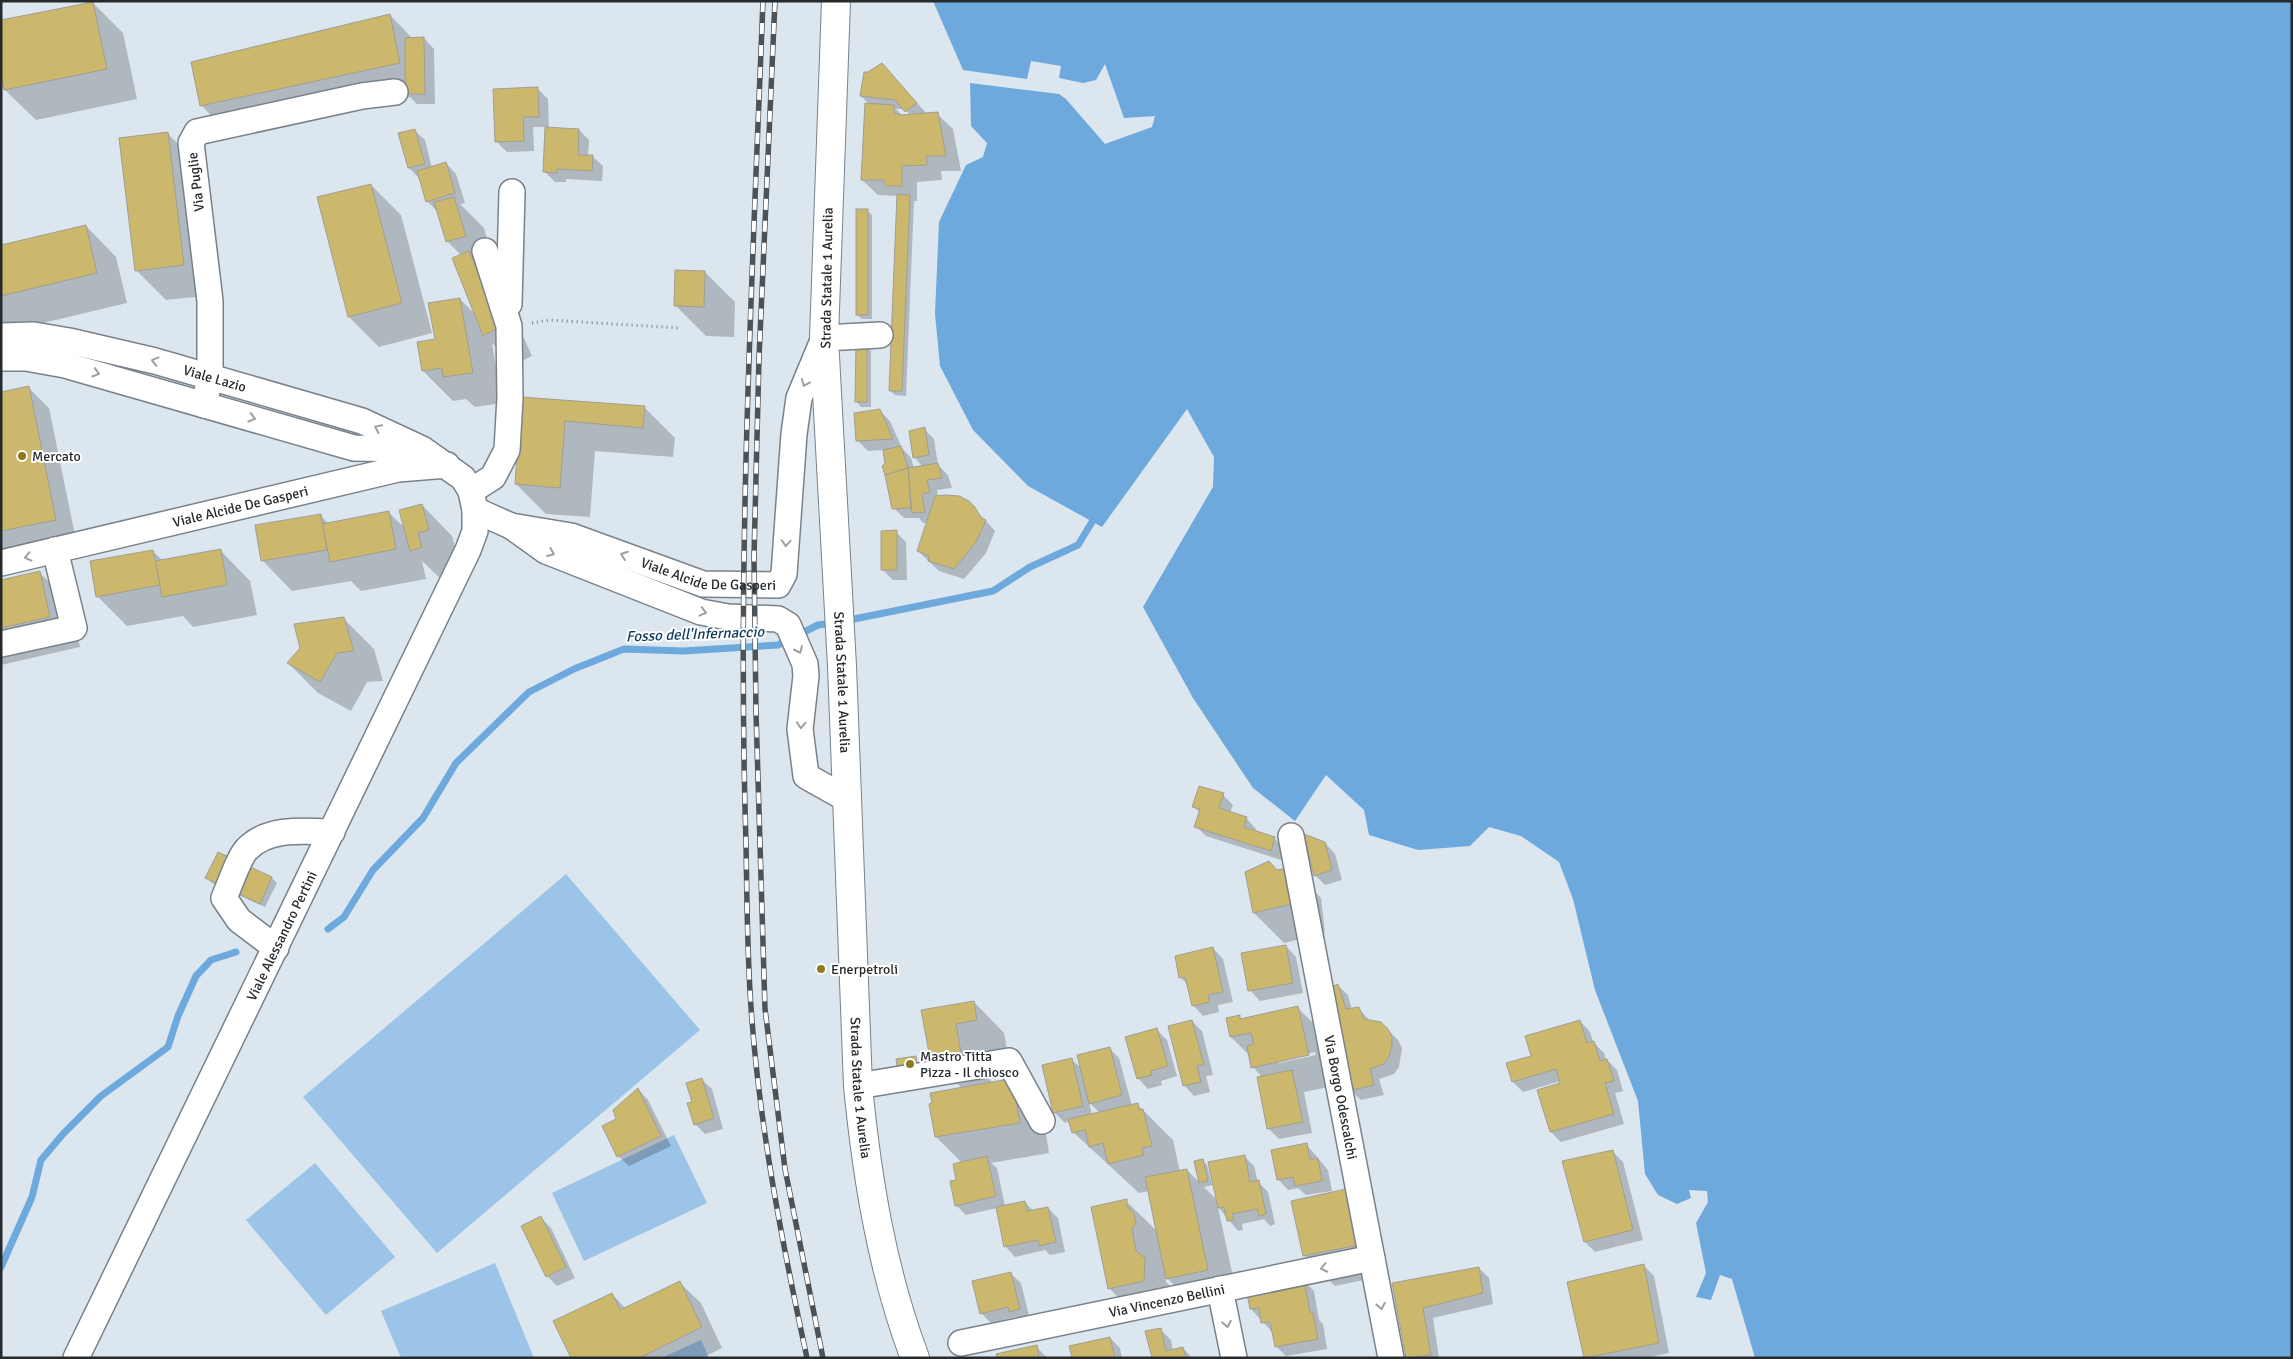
<svg xmlns="http://www.w3.org/2000/svg" width="2293" height="1359" viewBox="0 0 2293 1359" font-family="Signika,sans-serif">
<rect width="100%" height="100%" fill="#dbe6ef"/>
<g fill="#9bc4e8">
<polygon points="566,874 700,1030 437,1253 303,1097"/>
<polygon points="674,1135 707,1203 584,1261 552,1193"/>
<polygon points="315,1163 395,1257 326,1315 246,1220"/>
<polygon points="495,1263 534,1358 401,1358 381,1311"/>
<polygon points="701,1340 709,1358 661,1358"/>
</g>
<polygon fill="#6da9dc" points="933,1 2292,1 2292,1358 1755,1358 1732,1279 1720,1275 1711,1300 1696,1297 1706,1273 1696,1223 1708,1202 1707,1191 1689,1190 1691,1198 1677,1204 1658,1195 1645,1174 1638,1101 1595,990 1573,899 1559,862 1521,836 1489,827 1470,846 1418,850 1369,835 1364,810 1326,775 1295,821 1253,788 1193,698 1143,607 1213,487 1214,457 1187,409 1102,527 1028,486 973,430 940,366 935,314 939,222 966,165 983,157 987,143 971,126 970,83 1059,94 1066,99 1105,144 1152,127 1155,116 1124,118 1105,64 1096,80 1083,83 1059,78 1061,66 1031,61 1027,79 963,70"/>
<g fill="#0003" fill-rule="evenodd">
<polygon points="93,3 123,33 137,99 36,120 5,90"/>
<polygon points="390,15 413,39 424,38 434,49 435,104 417,104 410,97 231,136 201,105"/>
<path d="M 892,75 L 927,114 L 937,114 L 953,129 L 961,171 L 941,171 L 942,180 L 917,182 L 917,201 L 914,201 L 906,396 L 895,395 L 890,390 L 898,196 L 878,195 L 862,180 L 870,105 L 861,96 ZM 896,109 L 905,109 L 910,115 L 903,116 Z"/>
<polygon points="538,89 548,99 549,129 579,130 589,140 588,156 592,156 603,166 602,181 566,179 566,182 555,182 545,172 547,127 533,127 534,151 507,152 496,141"/>
<polygon points="414,130 425,140 432,168 446,163 456,174 465,203 460,204 484,228 499,283 532,356 514,365 492,343 502,403 475,407 466,399 453,401 423,371 436,340 460,299 476,315 462,256 447,241 437,211 427,201 419,178 409,168"/>
<polygon points="168,134 198,164 214,295 166,300 136,270"/>
<polygon points="371,185 401,215 432,333 379,347 349,317"/>
<polygon points="868,211 872,215 872,319 862,319 857,315"/>
<polygon points="86,226 116,257 127,303 1,333 1,246"/>
<polygon points="705,272 735,302 734,337 706,336 675,305"/>
<polygon points="867,346 871,351 871,407 861,407 857,402"/>
<polygon points="29,388 49,408 76,540 1,555 1,393"/>
<polygon points="523,398 645,408 675,438 673,457 595,451 590,517 546,514 516,484"/>
<polygon points="879,410 890,421 902,448 911,458 914,468 923,467 914,457 924,429 934,439 938,465 948,475 952,488 937,490 938,498 974,508 995,531 986,553 964,579 939,571 918,551 928,523 923,523 919,518 904,518 894,508 885,450 868,451 857,440"/>
<polygon points="422,505 452,536 459,560 448,563 452,578 442,580 422,561 426,579 361,591 351,581 292,591 262,560 320,515 329,524 388,512 406,529"/>
<polygon points="896,532 906,542 907,580 893,580 883,570"/>
<polygon points="220,550 250,581 257,615 193,627 183,616 127,626 97,596 153,551 163,561"/>
<polygon points="40,573 70,603 80,647 1,665 1,581"/>
<polygon points="344,619 374,649 383,681 367,682 351,711 318,693 288,663"/>
<polygon points="1223,795 1233,805 1230,813 1246,818 1256,829 1255,832 1274,838 1285,849 1281,860 1206,836 1196,826 1200,813 1193,806"/>
<polygon points="1325,843 1335,854 1342,880 1325,885 1315,875"/>
<polygon points="218,853 272,878 277,883 265,907 212,883 207,878"/>
<polygon points="1291,868 1321,898 1325,933 1284,943 1254,913 1247,873"/>
<polygon points="1286,946 1296,957 1303,993 1260,1001 1250,990"/>
<polygon points="1213,948 1223,959 1233,1002 1218,1005 1219,1012 1203,1016 1193,1005 1189,986 1181,978"/>
<polygon points="1337,985 1348,995 1352,1010 1358,1008 1370,1021 1388,1030 1398,1040 1402,1048 1399,1067 1394,1074 1379,1079 1384,1095 1361,1100 1350,1090"/>
<polygon points="974,1002 1004,1033 1007,1050 986,1054 991,1083 1008,1081 1044,1122 1049,1153 991,1163 997,1168 1005,1206 1025,1202 1033,1211 1048,1208 1058,1218 1065,1252 1050,1255 1045,1250 1015,1257 1005,1246 997,1208 966,1215 956,1205 958,1180 962,1163 936,1137 930,1105 962,1088 931,1058 922,1011"/>
<path d="M 1298,1008 L 1328,1038 L 1339,1085 L 1304,1092 L 1312,1133 L 1279,1139 L 1269,1129 L 1258,1078 L 1262,1077 L 1253,1067 L 1250,1056 L 1231,1037 L 1227,1019 L 1239,1017 L 1242,1020 ZM 1315,1052 L 1316,1055 L 1279,1063 L 1277,1061 Z"/>
<polygon points="1192,1021 1202,1031 1213,1075 1206,1076 1210,1092 1194,1096 1184,1085"/>
<polygon points="1580,1021 1590,1032 1593,1042 1604,1053 1606,1059 1617,1070 1623,1091 1615,1093 1624,1124 1561,1142 1551,1132 1561,1081 1523,1092 1513,1082 1533,1057"/>
<polygon points="1157,1030 1167,1040 1177,1076 1161,1081 1162,1085 1148,1089 1138,1078"/>
<path d="M 1109,1048 L 1119,1058 L 1132,1106 L 1137,1104 L 1173,1140 L 1180,1172 L 1187,1170 L 1201,1184 L 1195,1162 L 1202,1160 L 1207,1165 L 1212,1184 L 1214,1184 L 1244,1156 L 1254,1166 L 1258,1182 L 1268,1192 L 1275,1224 L 1270,1226 L 1264,1219 L 1242,1224 L 1243,1230 L 1238,1231 L 1218,1207 L 1238,1300 L 1197,1308 L 1165,1276 L 1166,1282 L 1174,1290 L 1139,1318 L 1109,1288 L 1126,1201 L 1158,1232 L 1149,1191 L 1139,1193 L 1073,1132 L 1070,1121 L 1065,1123 L 1054,1112 L 1071,1059 L 1082,1069 ZM 1089,1102 L 1100,1113 L 1092,1115 ZM 1214,1185 L 1218,1201 L 1204,1187 Z"/>
<polygon points="701,1079 712,1089 723,1129 705,1134 695,1124 693,1102"/>
<polygon points="638,1089 648,1100 671,1146 629,1166 618,1156 618,1119"/>
<polygon points="1306,1144 1328,1170 1332,1191 1306,1195 1298,1188 1288,1190 1278,1179"/>
<polygon points="1613,1152 1623,1162 1643,1240 1595,1252 1585,1242"/>
<polygon points="1346,1190 1388,1275 1335,1286 1305,1256 1293,1202"/>
<polygon points="541,1218 551,1228 575,1278 557,1286 547,1276"/>
<polygon points="1643,1265 1654,1276 1669,1353 1645,1358 1586,1358 1568,1283"/>
<polygon points="1479,1268 1489,1278 1493,1304 1433,1318 1439,1358 1407,1358 1394,1284"/>
<polygon points="1010,1273 1021,1283 1030,1320 1020,1322 1016,1317 991,1323 981,1313"/>
<polygon points="1303,1280 1314,1291 1319,1320 1323,1324 1327,1349 1286,1356 1276,1346 1273,1333 1251,1309"/>
<polygon points="680,1283 701,1303 722,1348 702,1358 573,1358 612,1294 626,1309"/>
<polygon points="1160,1329 1171,1340 1173,1350 1183,1348 1192,1358 1153,1358"/>
<polygon points="1110,1338 1120,1348 1122,1358 1073,1358"/>
<polygon points="1036,1346 1047,1358 998,1358"/>
</g>
<g fill="none" stroke-linecap="round" stroke-linejoin="round">
<g stroke="#6da9dc" stroke-width="7">
<polyline points="844,621 993,591 1030,567 1078,545 1092,522"/>
<polyline points="328,929 344,917 373,870 423,818 456,763 529,692 574,669 624,649 683,651 778,645 818,625 833,623"/>
<polyline points="1,1267 32,1197 41,1160 63,1134 101,1096 168,1047 178,1016 196,976 211,960 236,952"/>
</g>
</g>
<g fill="#cbb86d" stroke="#a19e92">
<polygon points="93,2 107,69 4,90 1,76 1,20"/>
<polygon points="390,14 400,63 200,106 191,62"/>
<polygon points="424,37 425,94 405,94 405,38"/>
<polygon points="882,63 917,103 905,112 895,100 860,96 864,72 868,72"/>
<polygon points="538,87 539,117 523,117 524,141 495,142 493,89"/>
<polygon points="865,103 894,105 894,113 901,115 938,112 946,156 926,156 927,165 902,166 902,186 886,186 883,180 861,180"/>
<polygon points="545,127 579,129 578,155 593,155 592,171 557,169 557,173 543,172"/>
<polygon points="415,129 425,164 408,168 398,133"/>
<polygon points="168,132 184,265 135,271 119,138"/>
<polygon points="446,162 455,193 426,202 417,171"/>
<polygon points="371,184 402,303 348,317 317,197"/>
<polygon points="897,194 910,195 902,391 889,391"/>
<polygon points="454,197 466,236 446,242 434,202"/>
<rect x="856" y="209" width="12" height="106"/>
<polygon points="86,225 97,273 1,296 1,245"/>
<polygon points="469,251 502,326 483,336 452,258"/>
<polygon points="675,270 705,271 704,307 674,306"/>
<polygon points="460,298 473,373 443,377 442,368 422,371 417,342 435,339 428,303"/>
<polygon points="856,345 867,345 867,402 855,402"/>
<polygon points="29,386 56,520 1,531 1,392"/>
<polygon points="521,397 645,406 643,428 565,421 560,488 515,484"/>
<polygon points="880,409 893,439 856,441 854,413"/>
<polygon points="925,427 929,455 913,458 909,431"/>
<polygon points="901,446 908,468 885,475 882,466 885,464 883,450"/>
<polygon points="938,463 942,478 927,480 930,492 922,494 925,512 912,513 908,468"/>
<polygon points="908,468 911,508 892,509 885,475"/>
<polygon points="946,495 959,496 969,501 975,507 981,518 986,520 976,542 954,569 928,561 929,556 917,551 935,496"/>
<polygon points="422,504 429,530 418,533 422,547 410,551 399,510"/>
<polygon points="389,511 396,549 330,562 322,524"/>
<polygon points="321,514 327,550 261,561 255,525"/>
<polygon points="897,530 897,570 881,570 881,531"/>
<polygon points="221,549 227,585 162,597 155,561"/>
<polygon points="153,550 160,585 96,597 90,561"/>
<polygon points="40,571 50,617 1,628 1,580"/>
<polygon points="344,617 354,651 337,653 320,682 287,663 300,648 294,624"/>
<polygon points="1199,786 1224,793 1219,808 1247,817 1244,827 1275,837 1271,851 1194,827 1200,809 1192,807"/>
<polygon points="1304,834 1325,842 1332,870 1314,876"/>
<polygon points="218,852 272,877 260,904 205,878"/>
<polygon points="1269,861 1277,870 1291,867 1296,903 1253,913 1245,872"/>
<polygon points="1286,945 1293,983 1248,991 1241,953"/>
<polygon points="1213,947 1223,992 1208,995 1210,1002 1192,1006 1185,977 1179,978 1175,956"/>
<polygon points="1338,984 1346,1009 1359,1007 1364,1019 1381,1022 1388,1029 1392,1037 1392,1046 1389,1057 1384,1064 1370,1069 1374,1085 1349,1091 1329,988"/>
<polygon points="974,1001 977,1020 956,1024 961,1053 930,1058 921,1010"/>
<polygon points="1298,1006 1309,1055 1251,1068 1247,1046 1254,1044 1251,1033 1230,1037 1226,1018 1240,1015 1240,1019"/>
<polygon points="1192,1020 1204,1065 1197,1066 1201,1082 1183,1086 1168,1026"/>
<polygon points="1580,1020 1587,1043 1594,1041 1600,1061 1607,1059 1614,1081 1605,1083 1614,1114 1550,1132 1537,1090 1560,1083 1556,1069 1512,1082 1506,1063 1531,1056 1525,1036"/>
<polygon points="1157,1028 1168,1066 1151,1071 1152,1075 1137,1079 1125,1037"/>
<polygon points="1110,1047 1122,1095 1089,1104 1077,1055"/>
<polygon points="916,1056 918,1070 898,1073 896,1059"/>
<polygon points="1072,1058 1083,1106 1053,1113 1042,1065"/>
<polygon points="1292,1070 1303,1122 1267,1129 1257,1077"/>
<polygon points="702,1078 714,1118 694,1125 687,1103 692,1102 686,1083"/>
<polygon points="1009,1079 1010,1090 1014,1091 1020,1123 935,1137 929,1104 932,1103 930,1093"/>
<polygon points="638,1088 661,1136 617,1157 602,1126 616,1119 613,1110"/>
<polygon points="1138,1103 1139,1110 1143,1109 1152,1146 1142,1148 1144,1155 1108,1164 1103,1143 1089,1147 1085,1130 1072,1133 1068,1119"/>
<polygon points="1307,1143 1310,1160 1318,1158 1322,1181 1295,1186 1293,1177 1277,1180 1271,1150"/>
<polygon points="1613,1150 1633,1230 1584,1242 1562,1161"/>
<polygon points="1245,1155 1250,1182 1259,1180 1266,1214 1259,1216 1257,1209 1232,1214 1234,1220 1227,1221 1224,1207 1218,1208 1208,1162"/>
<polygon points="987,1156 996,1196 955,1206 950,1181 956,1180 953,1164"/>
<polygon points="1203,1159 1208,1181 1199,1183 1194,1161"/>
<polygon points="1187,1169 1208,1270 1166,1279 1145,1177"/>
<polygon points="1346,1189 1358,1245 1303,1256 1291,1201"/>
<polygon points="1127,1199 1127,1206 1134,1214 1136,1224 1132,1228 1136,1251 1145,1258 1144,1281 1108,1289 1091,1207"/>
<polygon points="1025,1201 1027,1211 1048,1207 1056,1242 1039,1246 1038,1240 1004,1247 996,1207"/>
<polygon points="541,1216 566,1267 546,1277 521,1226"/>
<polygon points="1644,1264 1659,1343 1584,1358 1567,1282"/>
<polygon points="1479,1267 1483,1293 1423,1308 1431,1355 1406,1358 1392,1283"/>
<polygon points="1011,1272 1020,1309 1009,1312 1008,1307 980,1314 972,1281"/>
<polygon points="1304,1279 1310,1312 1313,1313 1318,1339 1275,1347 1270,1322 1261,1323 1259,1308 1250,1309 1246,1289"/>
<polygon points="680,1281 702,1327 639,1358 571,1358 553,1321 612,1293 620,1310"/>
<polygon points="1161,1328 1166,1351 1183,1347 1186,1358 1152,1358 1145,1331"/>
<polygon points="1110,1337 1115,1358 1072,1358 1069,1346"/>
<polygon points="1037,1345 1039,1358 997,1358 996,1354"/>
</g>
<g fill="none" stroke-linecap="round" stroke-linejoin="round">
<defs>
<g id="minor">
<polyline points="509,304 512,192"/>
<path id="s1" d="M 1,336 L 34,335 L 69,341 L 155,361 L 362,421 L 422,449 L 463,478 L 471,491 L 475,510 L 475,531 L 468,550 L 76,1358"/>
<polyline points="1,358 26,358 65,365 354,448 412,449"/>
<polyline points="204,405 210,377 210,301 191,143 197,132 362,96 395,92"/>
<polyline points="471,491 493,477 507,450 510,398 509,326 485,251"/>
<polyline points="475,510 511,526 546,551 701,612 728,617 778,619 788,625 805,664 806,676 800,729 806,776 847,799"/>
<path id="s2" d="M 511,526 L 571,536 L 703,584 L 778,585 L 784,574 L 794,434 L 799,398 L 824,338 L 880,335"/>
<path id="s3" d="M 1,563 L 398,469 L 447,465"/>
<polyline points="1,644 74,628 55,550"/>
<path id="s4" d="M 1291,836 L 1391,1358"/>
<path d="M 276,948 L 239,920 L 224,898 C 229,887 239,857 247,849 C 268,827 305,831 332,832"/>
<polyline points="858,1086 1009,1061 1042,1121"/>
<polyline points="1220,1289 1234,1358"/>
<path id="s5" d="M 961,1343 L 1372,1258"/>
</g>
<g id="major">
<path id="s6" d="M 836,1 L 824,338 L 842,666 L 858,1086 C 867,1178 882,1271 915,1358"/>
</g>
</defs>
<use href="#minor" stroke="#79828b" stroke-width="28"/>
<use href="#major" stroke="#79828b" stroke-width="30"/>
<polyline stroke="#7a8187" stroke-width="3" stroke-dasharray="1 4" stroke-linecap="butt" points="532,323 549,320 679,328"/>
<use href="#minor" stroke="#fff" stroke-width="25"/>
<use href="#major" stroke="#fff" stroke-width="28"/>
<defs>
<g id="rail">
<path d="M 763,1 C 752,282 737,562 746,843 C 747,897 747,952 751,1007 C 759,1125 782,1242 807,1358"/>
<polyline points="775,1 759,358 754,557 756,712 765,1009 785,1169 823,1358"/>
</g>
</defs>
<use href="#rail" stroke="#4c5256" stroke-width="5.5"/>
<use href="#rail" stroke="#fff" stroke-width="4" stroke-dasharray="11" stroke-linecap="butt"/>
</g>
<defs><path id="oneway-chevron" d="M-2-3.5L2.5 0L-2 3.5" fill="none" stroke-width="1.6" stroke-linecap="round" stroke-linejoin="round" transform="scale(1.25)"/></defs>
<g stroke="#9d9fa0">
<use href="#oneway-chevron" transform="translate(155 361) rotate(-165)"/>
<use href="#oneway-chevron" transform="translate(96 373) rotate(16)"/>
<use href="#oneway-chevron" transform="translate(805 383) rotate(113)"/>
<use href="#oneway-chevron" transform="translate(252 418) rotate(16)"/>
<use href="#oneway-chevron" transform="translate(378 428) rotate(-154)"/>
<use href="#oneway-chevron" transform="translate(786 543) rotate(94)"/>
<use href="#oneway-chevron" transform="translate(551 553) rotate(24)"/>
<use href="#oneway-chevron" transform="translate(624 555) rotate(-160)"/>
<use href="#oneway-chevron" transform="translate(28 557) rotate(167)"/>
<use href="#oneway-chevron" transform="translate(703 612) rotate(15)"/>
<use href="#oneway-chevron" transform="translate(799 650) rotate(66)"/>
<use href="#oneway-chevron" transform="translate(801 725) rotate(93)"/>
<use href="#oneway-chevron" transform="translate(1324 1268) rotate(168)"/>
<use href="#oneway-chevron" transform="translate(1381 1306) rotate(79)"/>
<use href="#oneway-chevron" transform="translate(1227 1324) rotate(79)"/>
</g>
<g fill="#8e791f" stroke="#fff" stroke-width="2">
<circle cx="22" cy="456" r="5"/>
<circle cx="821" cy="969" r="5"/>
<circle cx="910" cy="1064" r="5"/>
</g>
<g text-anchor="middle" dominant-baseline="central" stroke-width="4" stroke-linejoin="round" paint-order="stroke">
<g font-size="14" fill="#262a2d" stroke="#fff">
<text transform="translate(196 182) rotate(-97)">Via Puglie</text>
<text transform="translate(827 278) rotate(-89)">Strada Statale 1 Aurelia</text>
<text stroke="none"><textPath href="#s1" startOffset="219">Viale Lazio</textPath></text>
<text stroke="none"><textPath href="#s3" startOffset="246">Viale Alcide De Gasperi</textPath></text>
<text stroke="none"><textPath href="#s2" startOffset="205">Viale Alcide De Gasperi</textPath></text>
<text stroke="none"><textPath href="#s6" startOffset="682">Strada Statale 1 Aurelia</textPath></text>
<text transform="translate(282 936) rotate(-64)">Viale Alessandro Pertini</text>
<text stroke="none"><textPath href="#s6" startOffset="1088">Strada Statale 1 Aurelia</textPath></text>
<text stroke="none"><textPath href="#s4" startOffset="266">Via Borgo Odescalchi</textPath></text>
<text stroke="none"><textPath href="#s5" startOffset="210">Via Vincenzo Bellini</textPath></text>
</g>
<g font-size="14" fill="#262a2d" stroke="#fff" text-anchor="start">
<text x="32" y="456">Mercato</text>
<text x="831" y="969">Enerpetroli</text>
<text x="920" y="1056">Mastro Titta<tspan x="920" dy="16">Pizza - Il chiosco</tspan></text>
</g>
<g font-size="15" font-style="italic" fill="#0d3c5e" stroke="#fff">
<text transform="translate(695 634) rotate(-2)">Fosso dell'Infernaccio</text>
</g>
</g>
<rect width="2293" height="1359" fill="none" stroke="#262a2d" stroke-width="5"/>
</svg>
